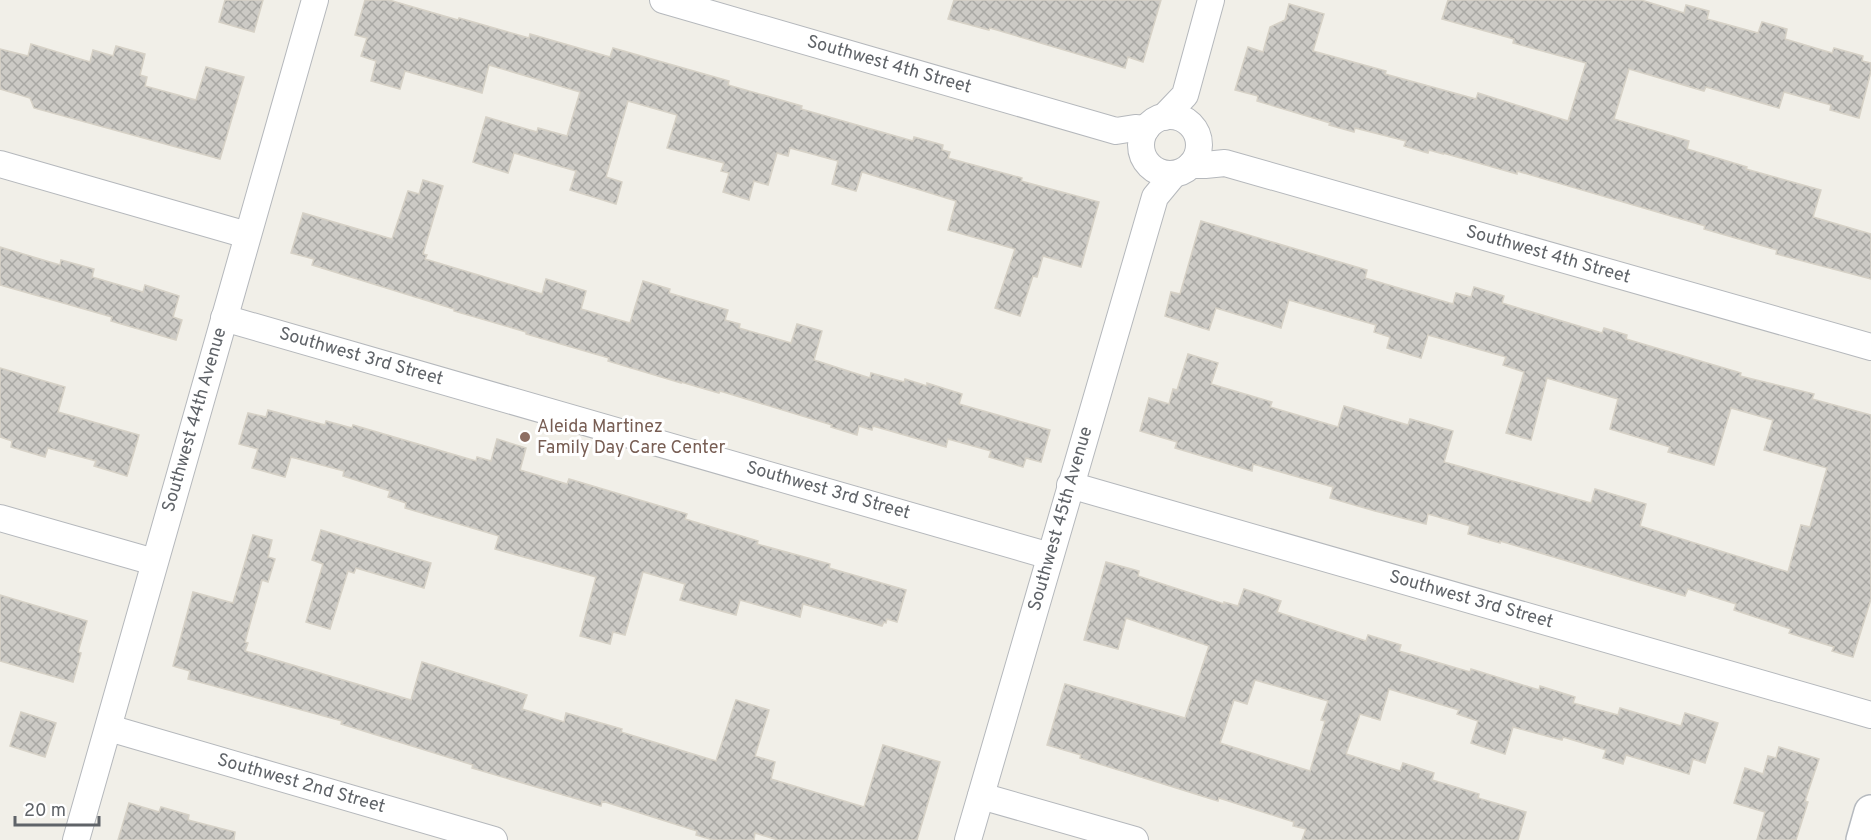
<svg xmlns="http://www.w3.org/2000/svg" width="1871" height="840" viewBox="0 0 1871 840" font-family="Overpass,sans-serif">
<defs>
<pattern id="building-cross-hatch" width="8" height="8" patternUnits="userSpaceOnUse" patternTransform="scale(1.5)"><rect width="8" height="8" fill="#cccac5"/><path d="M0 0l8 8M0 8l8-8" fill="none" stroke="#a9a8a4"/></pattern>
</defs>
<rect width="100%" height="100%" fill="#f1efe8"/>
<g fill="url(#building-cross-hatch)" stroke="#d6d1c6" stroke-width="1.5" fill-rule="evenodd">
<polygon points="225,0 263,0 254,32 219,22"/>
<polygon points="365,0 389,0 458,20 459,18 529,38 530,34 610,57 613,48 729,81 728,85 802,106 801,109 913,141 914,137 943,145 942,150 950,152 948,158 1022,178 1021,181 1099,202 1081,267 1043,256 1037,277 1033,276 1020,316 995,308 1015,249 948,230 956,201 862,172 856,191 832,184 838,161 790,148 788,156 777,153 768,185 754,181 749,200 723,192 729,173 721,171 724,163 667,148 677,115 628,101 606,177 622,182 616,204 570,190 576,171 514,153 508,173 473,162 486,117 537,132 538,128 567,136 580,92 489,65 482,93 405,71 400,89 371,81 376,61 361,56 367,38 355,35"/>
<polygon points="954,0 1161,0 1143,62 1128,57 1125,68 990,28 989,30 948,19"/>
<polygon points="1448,0 1641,0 1684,13 1686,5 1709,11 1707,19 1758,33 1762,22 1787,29 1785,39 1832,53 1834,48 1863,56 1862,61 1871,63 1871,71 1859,118 1830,110 1831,105 1784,92 1779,108 1706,87 1704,91 1629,69 1614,119 1689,141 1687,149 1747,167 1746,169 1821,190 1813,217 1871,234 1871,279 1776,254 1777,250 1704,229 1705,226 1517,171 1517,174 1443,153 1443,154 1429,150 1428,153 1404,146 1406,141 1355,128 1354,132 1329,125 1330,123 1257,101 1258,96 1235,90 1248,47 1263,52 1270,27 1285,20 1289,4 1324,14 1313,51 1386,71 1385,74 1476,99 1478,93 1568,121 1586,63 1513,43 1514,39 1442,19"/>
<polygon points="31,44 90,62 93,50 113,56 116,46 145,54 140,75 147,77 145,86 196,100 206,67 244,77 220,159 34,108 30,98 0,89 0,49 28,56"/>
<polygon points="423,180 443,186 423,254 427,255 425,259 542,294 546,279 586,291 581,309 630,323 643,281 670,289 669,293 728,310 725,320 740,324 739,328 791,343 797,324 822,331 814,360 870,378 871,373 904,382 905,379 927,386 927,383 962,394 959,404 1050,430 1041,462 1026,458 1023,467 989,457 991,451 948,439 946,447 873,426 872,430 859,426 857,435 831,427 832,425 720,391 719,393 681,382 681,383 608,361 609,358 526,334 526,332 454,311 454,309 312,265 314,259 291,253 303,213 392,239 408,191 419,194"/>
<polygon points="1201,221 1367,270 1365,278 1453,304 1456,293 1471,297 1474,287 1504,296 1502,303 1602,333 1604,328 1627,335 1626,339 1741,373 1740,376 1814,394 1812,399 1871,415 1871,599 1853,657 1832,651 1834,647 1789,633 1791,629 1734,610 1736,604 1688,589 1685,596 1500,541 1500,543 1468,534 1470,526 1428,514 1426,524 1375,511 1330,498 1333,487 1253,464 1252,471 1175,448 1177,442 1140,431 1149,398 1169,404 1173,389 1177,390 1188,354 1218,363 1211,384 1272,402 1270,407 1338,427 1344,406 1408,425 1410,419 1453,431 1444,462 1591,503 1595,489 1646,504 1640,526 1788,572 1801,525 1810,527 1827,468 1764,450 1773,420 1731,408 1714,465 1668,452 1670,447 1610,429 1618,399 1547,378 1531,440 1506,433 1524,372 1503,365 1506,357 1428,335 1421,358 1387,348 1390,337 1374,332 1376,325 1289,300 1281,328 1216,308 1209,330 1165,316 1171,292 1180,294"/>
<polygon points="0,247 60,265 61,260 94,269 92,277 143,292 145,285 179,296 173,317 182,320 176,340 111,321 112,317 0,285"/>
<polygon points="0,368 65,387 58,412 139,435 127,476 94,466 96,461 48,448 45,457 11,447 12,441 0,437"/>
<polygon points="268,410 325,425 326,421 352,428 353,425 476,461 477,457 491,461 497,439 526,448 520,470 567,484 569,479 687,514 685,519 758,541 757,544 830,564 829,568 906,590 897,622 887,619 886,623 884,622 882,626 803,604 800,617 740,600 736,615 680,600 685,584 643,572 625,635 613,632 610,644 580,636 596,577 495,549 499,536 405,508 406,503 388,497 390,491 343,476 344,471 291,457 285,477 252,468 258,449 239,444 248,413 266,417"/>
<polygon points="321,530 431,563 424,588 356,568 354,573 348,571 330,629 306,622 323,564 312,560"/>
<polygon points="253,535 272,540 268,557 275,559 268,582 262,580 245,642 248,643 245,651 411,700 422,662 527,695 522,709 564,722 566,713 622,729 621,732 716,761 736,700 769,710 755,756 775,762 771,779 864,807 883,745 940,762 917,840 778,840 755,833 754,840 713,840 696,835 697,831 602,801 601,806 472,768 473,765 341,724 342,721 188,679 190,671 173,666 193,592 233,603"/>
<path d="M 1106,562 L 1139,571 L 1138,576 L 1224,604 L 1224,602 L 1238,606 L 1244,589 L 1281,601 L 1277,612 L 1366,641 L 1368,635 L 1401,645 L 1399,651 L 1470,672 L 1471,669 L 1539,690 L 1540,686 L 1575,697 L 1573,703 L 1618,715 L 1620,708 L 1681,726 L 1685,713 L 1718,723 L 1705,763 L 1693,759 L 1689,774 L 1626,755 L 1623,764 L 1603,758 L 1606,750 L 1563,737 L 1562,740 L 1513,727 L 1505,754 L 1471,743 L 1478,721 L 1457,714 L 1459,710 L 1389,689 L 1380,720 L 1360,714 L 1346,754 L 1400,771 L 1403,763 L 1434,773 L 1432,780 L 1479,794 L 1478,798 L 1526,812 L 1518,840 L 1302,840 L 1306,829 L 1293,826 L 1294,822 L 1219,798 L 1218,801 L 1080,758 L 1081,755 L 1047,745 L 1065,684 L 1185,718 L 1209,646 L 1126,618 L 1118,649 L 1084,640 ZM 1255,680 L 1328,701 L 1321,720 L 1325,721 L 1310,771 L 1220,743 L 1234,700 L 1247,704 Z"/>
<polygon points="0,595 87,621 78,652 81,653 73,682 0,661"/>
<polygon points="21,712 56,723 45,757 10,746"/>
<polygon points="1779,747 1819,759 1805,801 1808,802 1796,840 1757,840 1765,812 1734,803 1745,768 1763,774 1768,756 1776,758"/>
<polygon points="129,803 159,812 161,807 189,815 188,820 235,832 234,840 118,840"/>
</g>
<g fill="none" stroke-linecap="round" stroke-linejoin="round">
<defs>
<g id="street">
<polyline points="663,0 1116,131 1135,128 1146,129"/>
<circle cx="1170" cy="145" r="29"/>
<polyline points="1164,117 1185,95 1211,0"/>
<polyline points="0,164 247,235"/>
<polyline points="1191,165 1205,165 1225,163 1871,347"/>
<polyline points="224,318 1050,556"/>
<polyline points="1070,485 1871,715"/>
<polyline points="0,518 154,562"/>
<polyline points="109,728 494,840"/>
<polyline points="981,796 1135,840"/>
<polyline points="76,840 315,0"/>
<polyline points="968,840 1155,197 1174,174"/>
</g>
<polyline id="secondary" points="1863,840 1871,812"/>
</defs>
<use href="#street" stroke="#b5b8bc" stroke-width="28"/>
<use href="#secondary" stroke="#b6babf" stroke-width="36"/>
<use href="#street" stroke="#fff" stroke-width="26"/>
<use href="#secondary" stroke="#fff" stroke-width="33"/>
</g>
<circle fill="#8d6e63" stroke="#fff" stroke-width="2" cx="525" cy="437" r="6"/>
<g text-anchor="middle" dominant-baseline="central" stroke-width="6" stroke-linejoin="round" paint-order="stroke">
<g font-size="18" fill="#5f6368" stroke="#fff">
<text transform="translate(889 65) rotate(16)">Southwest 4th Street</text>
<text transform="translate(1548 255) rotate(16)">Southwest 4th Street</text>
<text transform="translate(361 357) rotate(16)">Southwest 3rd Street</text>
<text transform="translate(195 420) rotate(-74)">Southwest 44th Avenue</text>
<text transform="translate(828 491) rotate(16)">Southwest 3rd Street</text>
<text transform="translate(1061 519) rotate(-74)">Southwest 45th Avenue</text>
<text transform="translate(1471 600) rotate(16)">Southwest 3rd Street</text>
<text transform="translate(301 784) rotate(16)">Southwest 2nd Street</text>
</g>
<g font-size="18" fill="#785e54" stroke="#fff" text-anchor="start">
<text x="537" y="427">Aleida Martinez<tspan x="537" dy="21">Family Day Care Center</tspan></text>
</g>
</g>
<path d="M15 816v9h84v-9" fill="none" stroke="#5f6368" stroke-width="3"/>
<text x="24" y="816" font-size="18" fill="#5f6368" stroke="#ffffff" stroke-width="4.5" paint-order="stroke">20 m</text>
</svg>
